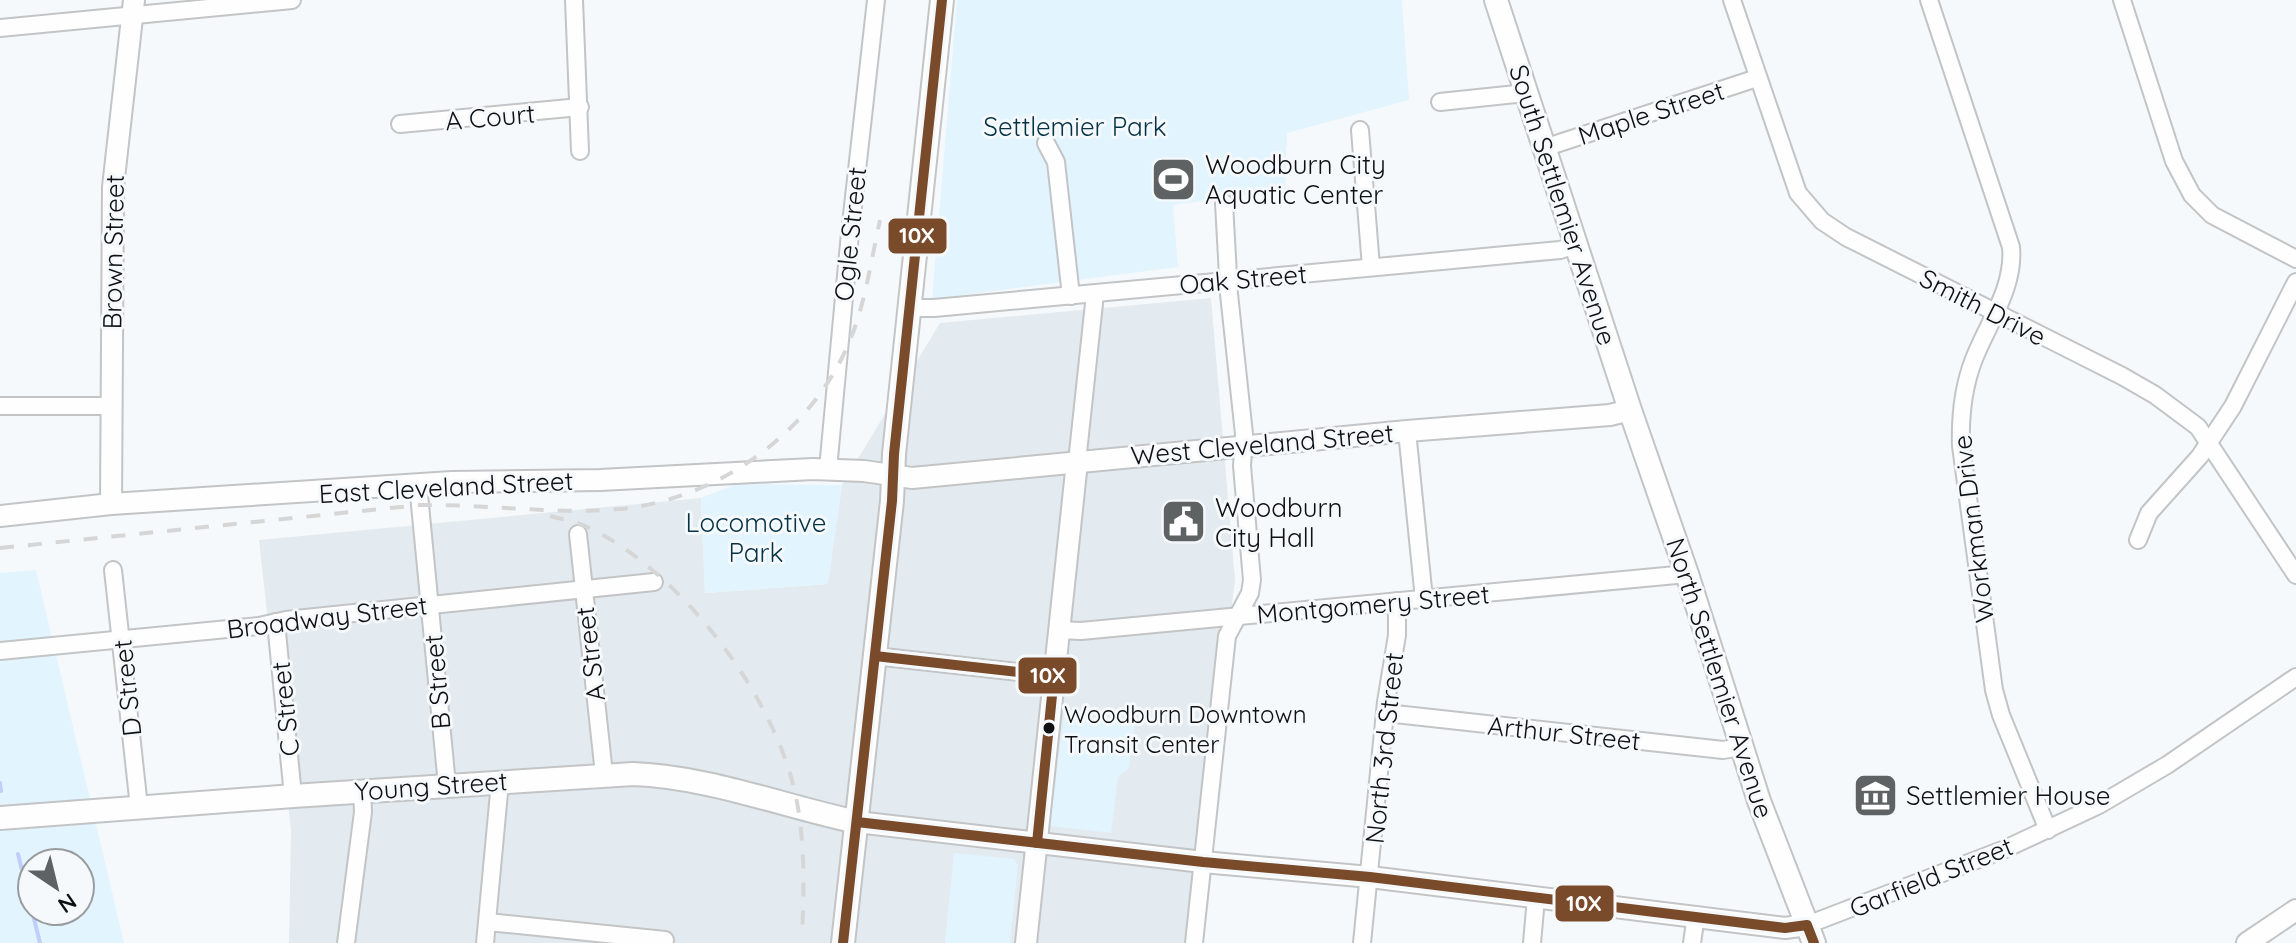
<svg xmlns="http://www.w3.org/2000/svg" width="2296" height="943" viewBox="0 0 2296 943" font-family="Quicksand,sans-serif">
<rect width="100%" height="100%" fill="#f6f9fb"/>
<polygon fill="#e3ebf0" points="1211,298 1235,580 1190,943 289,943 291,831 259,540 701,498 705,593 827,584 842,485 940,323"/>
<g fill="#e2f4fd" fill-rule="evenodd">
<polygon points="957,0 1402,0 1409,100 1287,133 1285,190 1173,205 1178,267 932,299"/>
<polygon points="737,484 842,485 828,584 705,593 701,498"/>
<path d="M 36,570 L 124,943 L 0,943 L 0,573 ZM 32,863 L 80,863 L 80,911 L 32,911 Z"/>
<polygon points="1064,714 1135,723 1129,768 1118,777 1111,833 1050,826"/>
<polygon points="954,853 1014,859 1018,865 1010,943 945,943"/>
</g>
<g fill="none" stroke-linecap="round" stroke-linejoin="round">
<g stroke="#c0cef9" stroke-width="4">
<polyline points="0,783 1,791"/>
<polyline points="18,854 40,943"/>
</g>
<defs>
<g id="minor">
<polyline points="574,0 580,151"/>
<polyline points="1732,0 1798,193 1822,221 1846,237 2122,376 2155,395 2198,427 2296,575"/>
<path d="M 1929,0 L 2011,247 C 2015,287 1988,323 1974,359 C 1963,387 1960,416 1961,446 L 1994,690 L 2001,715 L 2048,830"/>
<polyline points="2122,0 2174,161 2192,195 2212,215 2296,259"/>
<polyline points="0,28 292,0"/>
<polyline points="1440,102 1526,93"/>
<polyline points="400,124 580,107"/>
<polyline points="1360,130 1371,267"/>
<polyline points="1046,143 1056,162 1071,296"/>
<polyline points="1544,148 1757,78"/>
<polyline points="909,308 934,308 1560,250 1576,245"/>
<polyline points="0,406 110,406"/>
<polyline points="1407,431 1424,599"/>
<polyline points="1077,462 1095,294"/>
<polyline points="828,469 850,233 876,0"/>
<polyline points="418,484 447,785"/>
<polyline points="578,534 604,774"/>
<polyline points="2138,540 2149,513 2200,456 2233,406 2296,282"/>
<polyline points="113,570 139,807"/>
<polyline points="276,622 293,796"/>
<polyline points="1059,630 1081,631 1687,574"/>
<polyline points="0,651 259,626 286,620 654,582"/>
<polyline points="875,656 1054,676"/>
<polyline points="1386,713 1723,750 1741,747"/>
<polyline points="488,922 665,940"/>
<polyline points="1807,925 2005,849 2099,805 2167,765 2296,677"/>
<polyline points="346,943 363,812 362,791"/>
<polyline points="485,943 500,782"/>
<polyline points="1194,943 1227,636 1250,593 1252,580 1242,466 1244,434 1229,294 1224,203"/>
<polyline points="1362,943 1386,702 1397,635 1397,601"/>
<polyline points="1532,943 1536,898"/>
<polyline points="1692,943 1696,915"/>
</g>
<g id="tertiary">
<polyline points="111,504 113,187 134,0"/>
<polyline points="0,516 111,504 452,482 600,480 813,469 864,471 912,478 1407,431 1610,415 1630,410"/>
<polyline points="857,822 1203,862 1370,877 1785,928 1807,925"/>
<polyline points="1026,943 1077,462"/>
<polyline points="2247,943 2296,910"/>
</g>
<g id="secondary">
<polyline points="1496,0 1630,410 1687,574 1759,801 1814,943"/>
<path d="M 0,818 L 293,796 L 633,774 C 710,777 782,806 857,822"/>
<polyline points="843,943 892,501 894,454 942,0"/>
</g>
</defs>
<use href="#minor" stroke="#c2c4c6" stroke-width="20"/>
<use href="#tertiary" stroke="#c2c4c6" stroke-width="24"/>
<use href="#secondary" stroke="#c2c4c6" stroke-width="26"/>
<use href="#minor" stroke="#fefefe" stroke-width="16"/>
<use href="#tertiary" stroke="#fefefe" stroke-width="20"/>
<use href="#secondary" stroke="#fefefe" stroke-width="22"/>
<g stroke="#d6d6d6" stroke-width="4" stroke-dasharray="14 14" stroke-linecap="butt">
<path d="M 550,516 C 561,519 574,521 585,526 C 682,570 782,704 798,808 C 805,851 804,893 802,936"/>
<path d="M 0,548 L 420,505 C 487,504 554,515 621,509 C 724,498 821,426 855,327 C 867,292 872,256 880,220"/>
</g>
<defs>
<g id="bus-1">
<polyline points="875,656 1054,676 1037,843"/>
<polyline points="857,822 1203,862 1370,877 1785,928 1807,925 1814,943"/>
<polyline points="843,943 892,501 894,454 942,0"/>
</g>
</defs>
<use href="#bus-1" stroke="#f5f9fc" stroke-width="16"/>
<use href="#bus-1" stroke="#7a4b2a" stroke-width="10"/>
</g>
<defs>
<symbol id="stadium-square" viewBox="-11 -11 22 22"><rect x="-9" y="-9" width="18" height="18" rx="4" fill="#5f6263" stroke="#f5f9fc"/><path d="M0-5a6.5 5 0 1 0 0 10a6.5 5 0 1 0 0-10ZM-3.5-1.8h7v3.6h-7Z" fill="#fff"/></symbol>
<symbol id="civic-square" viewBox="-11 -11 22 22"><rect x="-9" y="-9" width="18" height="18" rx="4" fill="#5f6263" stroke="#f5f9fc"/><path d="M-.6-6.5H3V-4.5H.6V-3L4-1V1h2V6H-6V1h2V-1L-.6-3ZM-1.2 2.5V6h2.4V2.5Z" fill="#fff"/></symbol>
<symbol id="museum-square" viewBox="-11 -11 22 22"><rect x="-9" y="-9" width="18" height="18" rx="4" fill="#5f6263" stroke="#f5f9fc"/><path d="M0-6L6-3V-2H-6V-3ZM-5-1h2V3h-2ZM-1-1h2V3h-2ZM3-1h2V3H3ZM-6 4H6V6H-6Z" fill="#fff"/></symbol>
</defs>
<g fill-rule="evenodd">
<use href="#stadium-square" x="1148" y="154" width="51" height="51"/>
<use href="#civic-square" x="1158" y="496" width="51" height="51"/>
<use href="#museum-square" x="1850" y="770" width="51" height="51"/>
</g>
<circle fill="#0e1011" stroke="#f5f9fc" stroke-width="3" cx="1049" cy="728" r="7"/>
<g text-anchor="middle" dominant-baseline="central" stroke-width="6" stroke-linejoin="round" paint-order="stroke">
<g font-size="24" fill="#0e1011" stroke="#f5f9fc" text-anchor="start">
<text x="1064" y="714">Woodburn Downtown<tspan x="1064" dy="30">Transit Center</tspan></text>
</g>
<g font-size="26" fill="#0e1011" stroke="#f5f9fc">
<text transform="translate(1651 113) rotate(-18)">Maple Street</text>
<text transform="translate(490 117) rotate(-5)">A Court</text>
<text transform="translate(1563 205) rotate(72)">South Settlemier Avenue</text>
<text transform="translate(850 234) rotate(-84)">Ogle Street</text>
<text transform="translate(113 252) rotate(-89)">Brown Street</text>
<text transform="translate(1243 279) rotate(-5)">Oak Street</text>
<text transform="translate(1983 307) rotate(27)">Smith Drive</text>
<text transform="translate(1262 444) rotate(-5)">West Cleveland Street</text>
<text transform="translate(446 487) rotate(-3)">East Cleveland Street</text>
<text transform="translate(1973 529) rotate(-97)">Workman Drive</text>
<text transform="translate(1373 604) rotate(-5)">Montgomery Street</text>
<text transform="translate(327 617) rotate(-7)">Broadway Street</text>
<text transform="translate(590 654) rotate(-97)">A Street</text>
<text transform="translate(1720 678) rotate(72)">North Settlemier Avenue</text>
<text transform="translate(437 682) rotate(-95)">B Street</text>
<text transform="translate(127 688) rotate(-96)">D Street</text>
<text transform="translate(285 709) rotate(-96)">C Street</text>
<text transform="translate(1564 733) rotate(6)">Arthur Street</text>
<text transform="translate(1384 748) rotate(-84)">North 3rd Street</text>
<text transform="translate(431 786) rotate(-4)">Young Street</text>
<text transform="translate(1931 877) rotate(-22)">Garfield Street</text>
</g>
<g font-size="26" fill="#053245" stroke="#f5f9fc">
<text x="1075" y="126">Settlemier Park</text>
<text x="756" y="522">Locomotive<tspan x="756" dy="30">Park</tspan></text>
</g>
<g font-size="26" fill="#0e1011" stroke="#f5f9fc" text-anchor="start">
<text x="1205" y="164">Woodburn City<tspan x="1205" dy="30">Aquatic Center</tspan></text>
<text x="1215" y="507">Woodburn<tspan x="1215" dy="30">City Hall</tspan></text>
<text x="1906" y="795">Settlemier House</text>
</g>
</g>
<g stroke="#f5f9fc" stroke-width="3">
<rect x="887" y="217" width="61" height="38" rx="8" fill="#7a4b2a"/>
<rect x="1017" y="656" width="61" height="39" rx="8" fill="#7a4b2a"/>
<rect x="1554" y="884" width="61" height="39" rx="8" fill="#7a4b2a"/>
</g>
<g font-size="22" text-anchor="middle" font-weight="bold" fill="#fff">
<text x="917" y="243">10X</text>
<text x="1048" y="683">10X</text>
<text x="1584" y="911">10X</text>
</g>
<g transform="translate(56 887) rotate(145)"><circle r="38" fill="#f5f9fc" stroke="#999c9e" stroke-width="2"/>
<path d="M0-6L14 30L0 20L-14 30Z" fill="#5f6263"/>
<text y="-12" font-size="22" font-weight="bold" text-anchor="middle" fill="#0e1011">N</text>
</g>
</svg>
